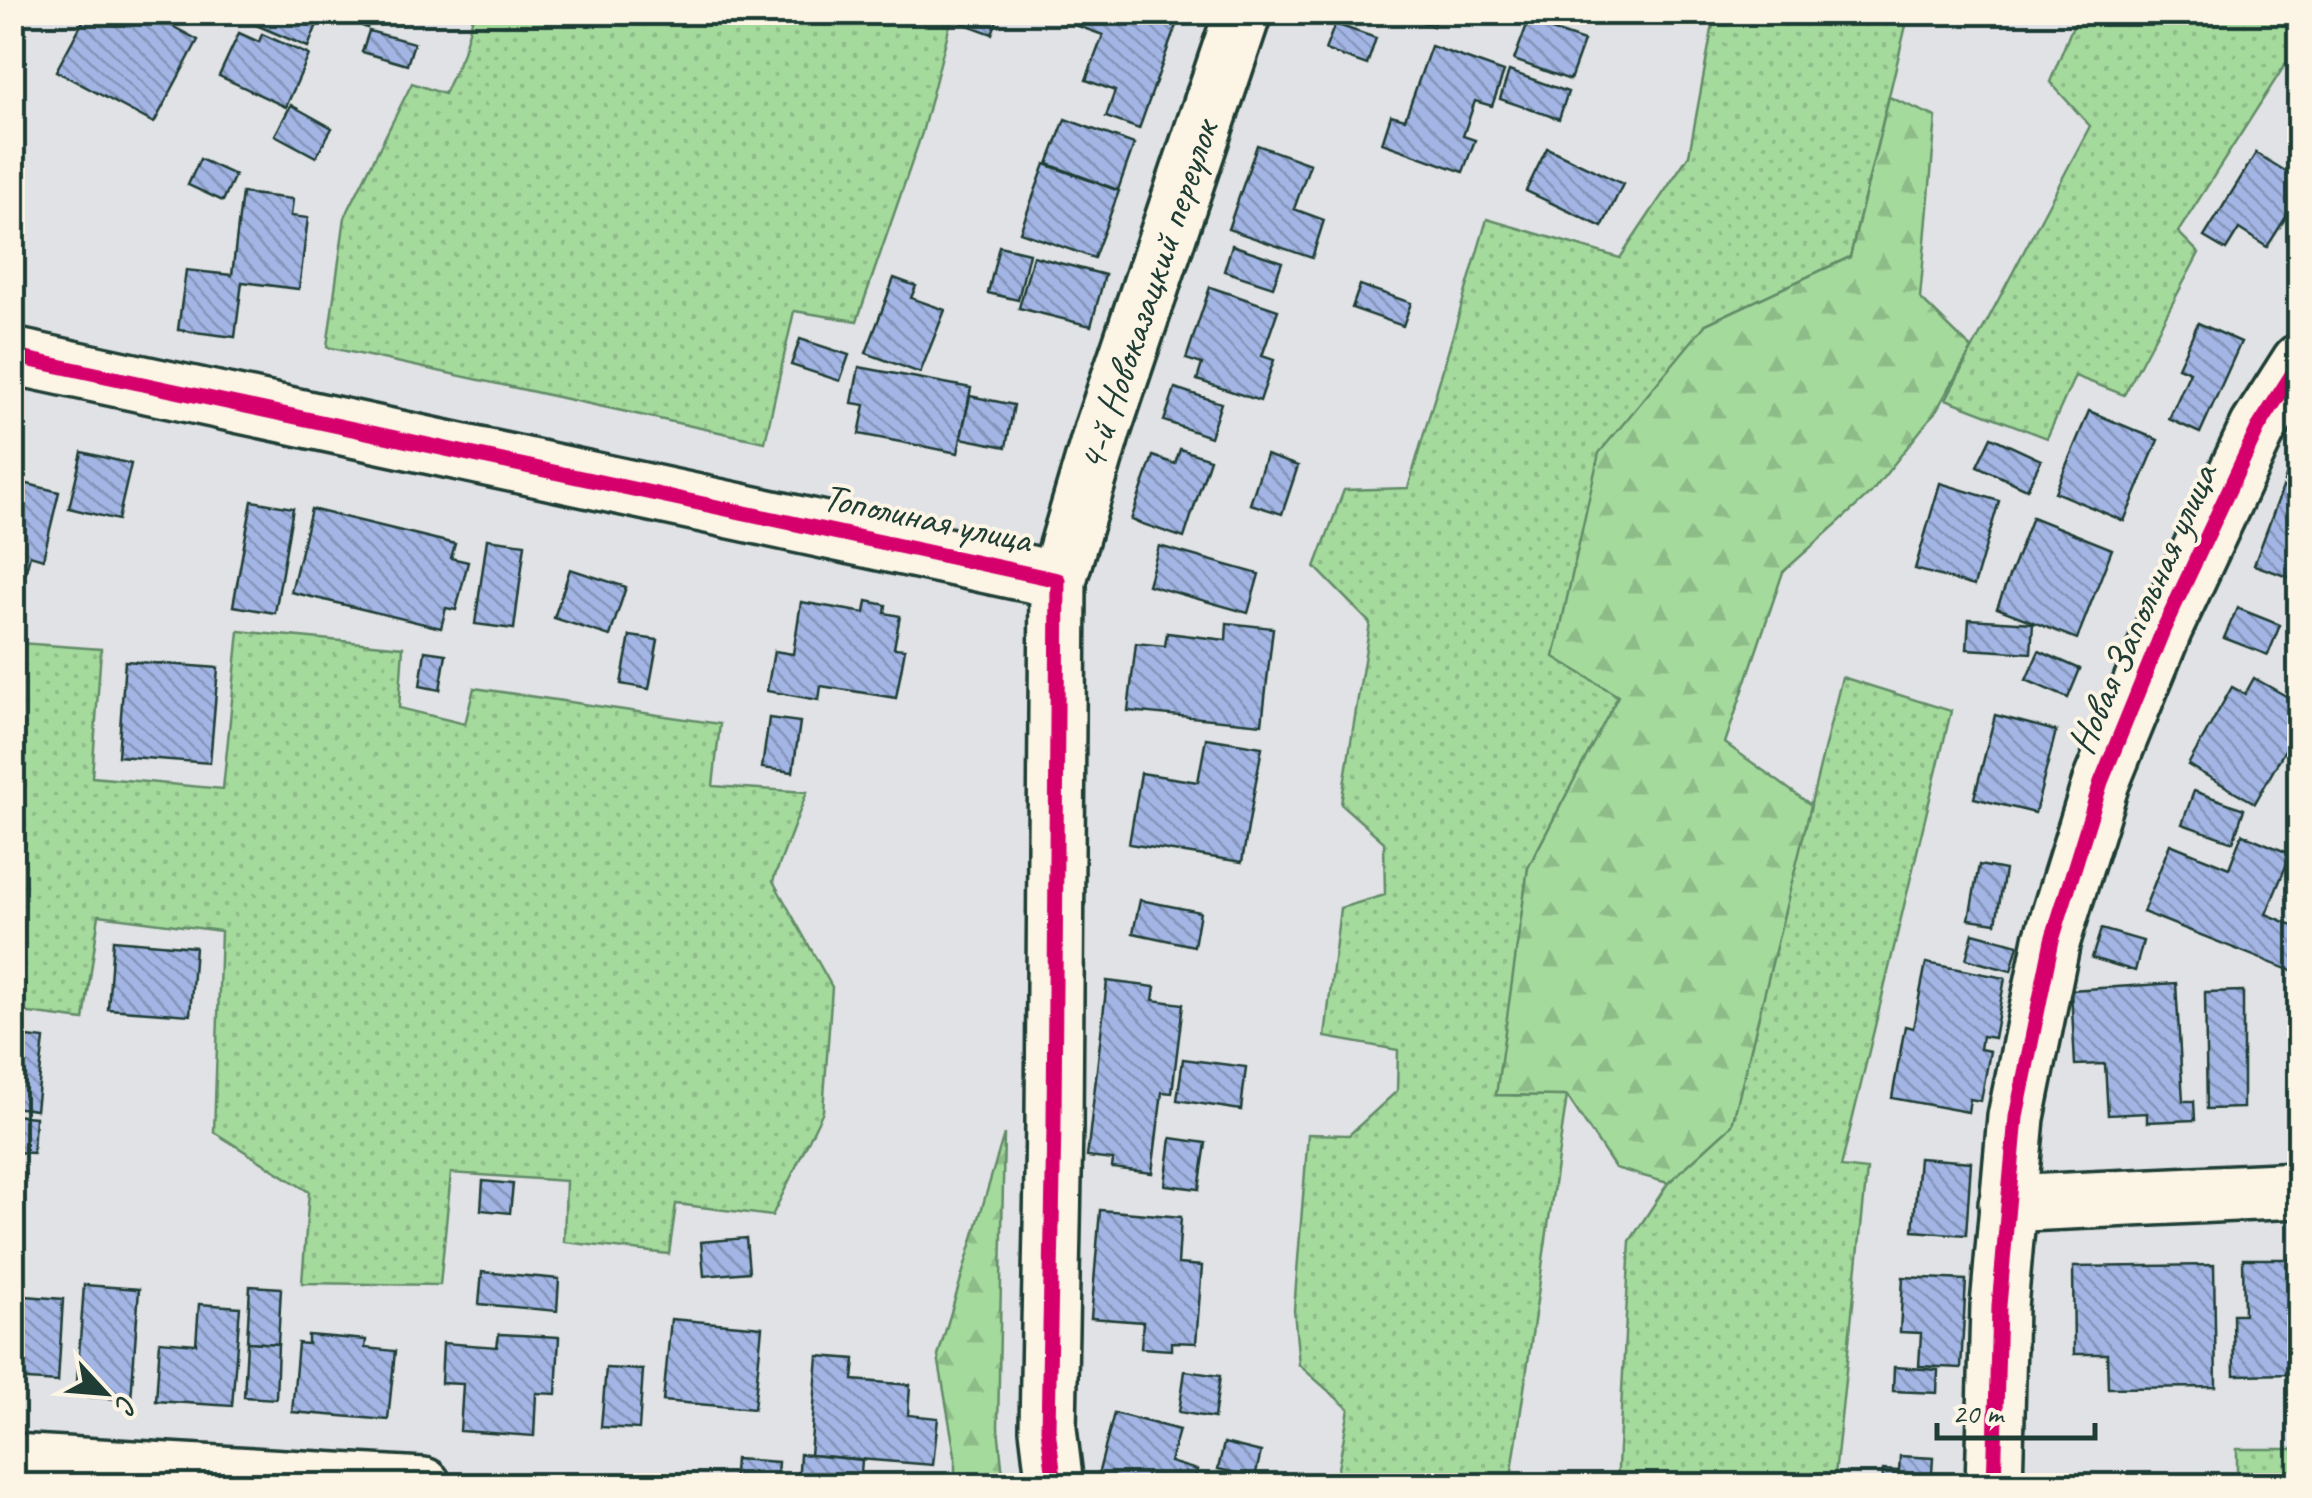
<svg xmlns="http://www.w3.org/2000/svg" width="2312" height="1498" viewBox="0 0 2312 1498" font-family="Caveat,sans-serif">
<defs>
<pattern id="grass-dots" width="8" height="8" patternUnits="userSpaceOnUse" patternTransform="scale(2.5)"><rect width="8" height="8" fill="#a5da9d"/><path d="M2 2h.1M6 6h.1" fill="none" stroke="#8ebc88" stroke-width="1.8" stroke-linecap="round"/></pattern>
<pattern id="forest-firs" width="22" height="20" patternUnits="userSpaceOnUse" patternTransform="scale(2.5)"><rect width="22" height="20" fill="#a5da9d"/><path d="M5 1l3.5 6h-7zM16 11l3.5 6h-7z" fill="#8ebc88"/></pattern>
<pattern id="building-back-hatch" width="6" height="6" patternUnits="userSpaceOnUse" patternTransform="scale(2.5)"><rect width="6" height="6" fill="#a3b5e4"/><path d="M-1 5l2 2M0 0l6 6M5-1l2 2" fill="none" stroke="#8494ba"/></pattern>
</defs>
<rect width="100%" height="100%" fill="#e1e2e5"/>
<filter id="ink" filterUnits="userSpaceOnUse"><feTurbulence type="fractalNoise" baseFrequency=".01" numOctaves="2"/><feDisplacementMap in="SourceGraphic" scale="20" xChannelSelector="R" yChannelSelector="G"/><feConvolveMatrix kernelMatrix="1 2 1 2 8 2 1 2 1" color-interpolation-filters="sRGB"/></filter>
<g filter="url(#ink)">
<g fill="url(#grass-dots)" stroke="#628c68" stroke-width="2.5">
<polygon points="474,13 953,13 922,133 857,321 794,311 765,442 327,347 345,217 412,83 444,94 462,55"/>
<polygon points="1715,13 1909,13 1850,257 1706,324 1619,696 1528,868 1497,1095 1567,1096 1510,1485 1335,1485 1349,1409 1299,1365 1294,1310 1308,1134 1349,1135 1397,1091 1398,1050 1325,1037 1340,908 1385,895 1384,842 1341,804 1370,623 1315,567 1344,490 1408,488 1487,219 1620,258 1689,155"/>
<polygon points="2078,13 2299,13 2299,43 2178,232 2199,253 2124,395 2075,376 2047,438 1946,399 2090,126 2050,82"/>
<polygon points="239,631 403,647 399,708 465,724 474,688 720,724 713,786 807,792 773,881 832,987 823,1111 772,1216 676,1204 669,1254 564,1242 566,1181 451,1173 440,1285 302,1283 309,1192 214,1132 221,931 99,915 84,1020 13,1011 12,969 17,930 12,929 12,691 20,643 101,649 92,777 223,789"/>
<polygon points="1842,677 1951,711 1841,1167 1867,1170 1834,1485 1617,1486 1630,1241 1668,1183 1732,1124"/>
<rect x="2237" y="1449" width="62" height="36"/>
</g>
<g fill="url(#forest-firs)" stroke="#628c68" stroke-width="2.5">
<polygon points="1889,97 1936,117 1920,298 1972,349 1936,411 1871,493 1783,572 1725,743 1811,805 1732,1125 1668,1183 1615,1168 1567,1096 1496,1095 1528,868 1618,696 1554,657 1599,453 1706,324 1850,257"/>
<polygon points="1004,1134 998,1427 1004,1485 955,1485 955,1455 938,1356"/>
</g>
<g fill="url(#building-back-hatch)" stroke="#1f3d34" stroke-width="2.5">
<polygon points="88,12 146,12 198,40 154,123 56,71"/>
<polygon points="253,12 322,12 308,47 249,22"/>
<polygon points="332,12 373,12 367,28"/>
<polygon points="966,12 1000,12 992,34 962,23"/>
<polygon points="1055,12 1166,12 1179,17 1139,129 1106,117 1115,91 1086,80 1103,35 1053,17"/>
<polygon points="1395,12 1437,12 1433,26"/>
<polygon points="1528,22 1584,41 1570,80 1514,60"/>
<polygon points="1335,24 1376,38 1367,65 1325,50"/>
<polygon points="369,31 414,43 407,65 362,52"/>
<polygon points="239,33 259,42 262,34 309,55 286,107 219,76"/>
<polygon points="1431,46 1504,72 1492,106 1475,101 1463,136 1475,140 1463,172 1382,143 1391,115 1405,119"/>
<polygon points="1509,71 1568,92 1559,119 1500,99"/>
<polygon points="291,105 332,128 316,157 275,135"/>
<polygon points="1065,119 1134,144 1118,190 1048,164"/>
<polygon points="1257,145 1310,164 1294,209 1324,220 1312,258 1228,229"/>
<polygon points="1547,148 1623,184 1602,227 1526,191"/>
<polygon points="2256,153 2300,180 2300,195 2267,247 2239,229 2226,250 2204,237"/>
<polygon points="200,159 235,175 223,201 188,185"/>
<polygon points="1045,164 1119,191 1094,258 1020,232"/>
<polygon points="242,193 293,199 291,216 308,218 299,289 242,282 235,337 178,330 186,270 232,275"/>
<polygon points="1232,245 1282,262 1273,287 1224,271"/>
<polygon points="999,246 1029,253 1018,300 988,293"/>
<polygon points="1033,256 1105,275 1091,326 1019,308"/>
<polygon points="894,278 916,286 911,298 945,310 920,373 866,353"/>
<polygon points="1360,285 1411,303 1403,326 1352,308"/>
<polygon points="1210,287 1278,310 1262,356 1274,360 1260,401 1197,380 1202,364 1186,359"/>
<polygon points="2198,323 2241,342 2200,433 2169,419 2190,372 2178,367"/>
<polygon points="800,339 849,355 840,381 791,365"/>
<polygon points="859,367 971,388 958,453 859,434 865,405 852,403"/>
<polygon points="1175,388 1221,403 1210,437 1164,421"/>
<polygon points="970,396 1014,405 1006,447 961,438"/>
<polygon points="2089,411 2158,440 2124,521 2055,492"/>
<polygon points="1991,437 2041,460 2027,489 1977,466"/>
<polygon points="2296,448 2300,450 2300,487 2284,482"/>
<polygon points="1180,449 1210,459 1184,538 1131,520 1153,456 1175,464"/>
<polygon points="82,452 131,464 118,520 69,508"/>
<polygon points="1266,455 1298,466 1282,514 1250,504"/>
<polygon points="12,480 59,492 43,559 30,555 12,625"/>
<polygon points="1940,483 1999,501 1974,586 1915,569"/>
<polygon points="2283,487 2300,493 2300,581 2254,565"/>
<polygon points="252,501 293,508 275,613 233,606"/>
<polygon points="311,509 455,544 451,558 468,562 456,610 446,608 441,628 291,592"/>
<polygon points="2032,517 2112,549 2077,639 1997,608"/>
<polygon points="487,539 525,544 514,629 475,624"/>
<polygon points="1159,546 1259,574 1248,613 1148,585"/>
<polygon points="570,569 626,587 610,636 554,618"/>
<polygon points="867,601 886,605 885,613 900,616 894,648 905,649 896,698 821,686 819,700 767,691 774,651 793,654 801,602 865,613"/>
<polygon points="2237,608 2280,625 2268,655 2224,638"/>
<polygon points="1969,619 2033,623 2031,653 1967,649"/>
<polygon points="1227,623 1273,628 1262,724 1128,711 1136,643 1165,646 1167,633 1226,640"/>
<polygon points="630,636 658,640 649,689 621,684"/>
<polygon points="425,651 446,654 440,690 420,686"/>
<polygon points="2039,651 2080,669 2068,698 2026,680"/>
<polygon points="125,661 218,668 210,763 118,756"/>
<polygon points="2254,678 2300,704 2300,723 2255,803 2188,765 2232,687 2245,694"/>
<polygon points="1995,715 2056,731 2035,813 1974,798"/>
<polygon points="769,718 800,722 793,772 762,768"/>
<polygon points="1206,738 1262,747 1242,862 1129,844 1141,773 1198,782"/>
<polygon points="2194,791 2244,809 2233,842 2182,824"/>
<polygon points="2242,834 2291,854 2266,914 2300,928 2299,974 2143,912 2170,844 2229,868"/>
<polygon points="1979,865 2005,870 1996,923 1969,919"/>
<polygon points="1140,900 1200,912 1194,946 1133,933"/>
<polygon points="2101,929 2143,941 2135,971 2092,958"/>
<polygon points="1973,933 2018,945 2011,971 1966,959"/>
<polygon points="113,940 195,947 190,1015 108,1009"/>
<polygon points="1926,963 2005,978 1994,1038 1982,1036 1980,1049 1990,1051 1981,1101 1970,1099 1968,1112 1892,1098 1905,1026 1913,1028"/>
<polygon points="1107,981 1155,987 1153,1000 1183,1004 1172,1093 1162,1092 1152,1173 1112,1168 1113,1160 1087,1157"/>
<polygon points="2176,983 2183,1101 2194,1101 2195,1120 2147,1122 2147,1113 2108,1115 2105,1064 2075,1065 2071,990"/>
<polygon points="2243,991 2243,1108 2207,1109 2205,992"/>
<polygon points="12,1035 44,1039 36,1110 12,1107"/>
<polygon points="1183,1059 1246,1067 1241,1110 1177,1100"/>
<polygon points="12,1115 35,1117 33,1153 12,1152"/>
<polygon points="1171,1138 1206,1143 1199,1189 1165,1185"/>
<polygon points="1919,1158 1971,1162 1966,1235 1913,1231"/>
<polygon points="483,1181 513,1184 510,1213 481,1210"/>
<polygon points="1100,1210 1181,1217 1178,1264 1202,1266 1196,1343 1171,1342 1171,1350 1141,1348 1143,1322 1091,1318"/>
<polygon points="746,1238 749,1272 704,1276 701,1242"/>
<polygon points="2243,1259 2300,1259 2300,1374 2234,1375 2233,1314 2244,1314"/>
<polygon points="2214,1265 2216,1387 2108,1388 2107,1354 2074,1354 2073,1267"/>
<polygon points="482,1272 559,1279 557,1311 479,1304"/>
<polygon points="1903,1277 1966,1280 1961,1368 1919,1366 1921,1333 1900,1332"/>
<polygon points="84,1285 139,1289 131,1400 76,1396"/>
<polygon points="250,1286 281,1288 278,1344 247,1342"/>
<polygon points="12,1295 63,1299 58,1382 12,1379"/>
<polygon points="199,1304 240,1307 232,1406 156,1401 160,1341 196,1344"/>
<polygon points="671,1319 762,1327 754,1409 663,1401"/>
<polygon points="499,1334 559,1337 556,1394 536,1393 534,1436 460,1431 463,1384 441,1383 443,1343 497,1347"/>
<polygon points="308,1335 366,1340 365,1348 395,1351 388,1420 292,1412 298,1343 308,1344"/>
<polygon points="247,1342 278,1344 276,1399 244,1397"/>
<polygon points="818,1356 855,1359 853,1380 910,1385 908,1415 938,1418 933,1465 810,1455"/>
<polygon points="1894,1367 1938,1370 1937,1393 1893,1391"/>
<polygon points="606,1368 643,1370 639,1429 601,1427"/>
<polygon points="1185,1371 1220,1376 1214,1418 1179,1412"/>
<polygon points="1114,1413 1179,1430 1170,1462 1197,1470 1192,1486 1104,1486 1096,1483"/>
<polygon points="1224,1443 1261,1452 1255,1477 1218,1469"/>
<polygon points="800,1454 862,1460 860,1486 798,1486"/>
<polygon points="1900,1456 1933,1458 1932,1473 1956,1475 1955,1486 1882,1486 1883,1470 1899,1471"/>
<polygon points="735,1459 778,1462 776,1486 733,1486"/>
</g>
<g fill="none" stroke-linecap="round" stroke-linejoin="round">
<defs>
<g id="minor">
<polyline points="12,356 1058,580 1054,1125 1048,1429 1055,1486"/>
<path id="s1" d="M 1058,580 L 1103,428 L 1243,12"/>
<polyline points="2007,1204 2300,1190"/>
<polyline points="12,1462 423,1486"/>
<polyline points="1994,1486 1999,1306 2016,1117 2052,940 2101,782 2164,628 2258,428 2300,362"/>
</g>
</defs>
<use href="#minor" stroke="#1f3d34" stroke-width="62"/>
<use href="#minor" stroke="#fcf5e5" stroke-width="55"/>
<defs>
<g id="cycleway">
<polyline points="12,356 1058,580 1054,1125 1048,1429 1055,1486"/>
<polyline points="1994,1486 1999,1306 2016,1117 2052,940 2101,782 2164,628 2258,428 2300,362"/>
</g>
</defs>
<use href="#cycleway" stroke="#fcf5e5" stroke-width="21"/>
<use href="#cycleway" stroke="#d6006c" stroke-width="15"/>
</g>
</g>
<g text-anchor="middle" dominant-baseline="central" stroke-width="8" stroke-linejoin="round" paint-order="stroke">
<g font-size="40" fill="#1f3d34" stroke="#fcf5e5">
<text stroke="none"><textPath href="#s1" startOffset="298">4-й Новоказацкий переулок</textPath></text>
<text transform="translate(927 518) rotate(12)">Тополиная улица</text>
<text transform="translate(2142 609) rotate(-66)">Новая Запольная улица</text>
</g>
</g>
<rect width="2312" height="1498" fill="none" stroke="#fcf5e5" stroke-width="50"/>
<rect x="25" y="25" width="2262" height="1448" fill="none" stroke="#1f3d34" stroke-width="4" filter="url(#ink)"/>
<g transform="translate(105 1393) rotate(116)" stroke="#fcf5e5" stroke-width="8" paint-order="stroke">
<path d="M0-8L18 38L0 25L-18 38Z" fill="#1f3d34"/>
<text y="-15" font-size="28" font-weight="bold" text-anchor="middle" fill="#1f3d34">С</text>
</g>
<path d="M1937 1423v15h158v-15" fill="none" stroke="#1f3d34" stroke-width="5"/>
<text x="1952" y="1423" font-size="30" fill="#1f3d34" stroke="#fcf5e5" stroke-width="8" paint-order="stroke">20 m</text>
</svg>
